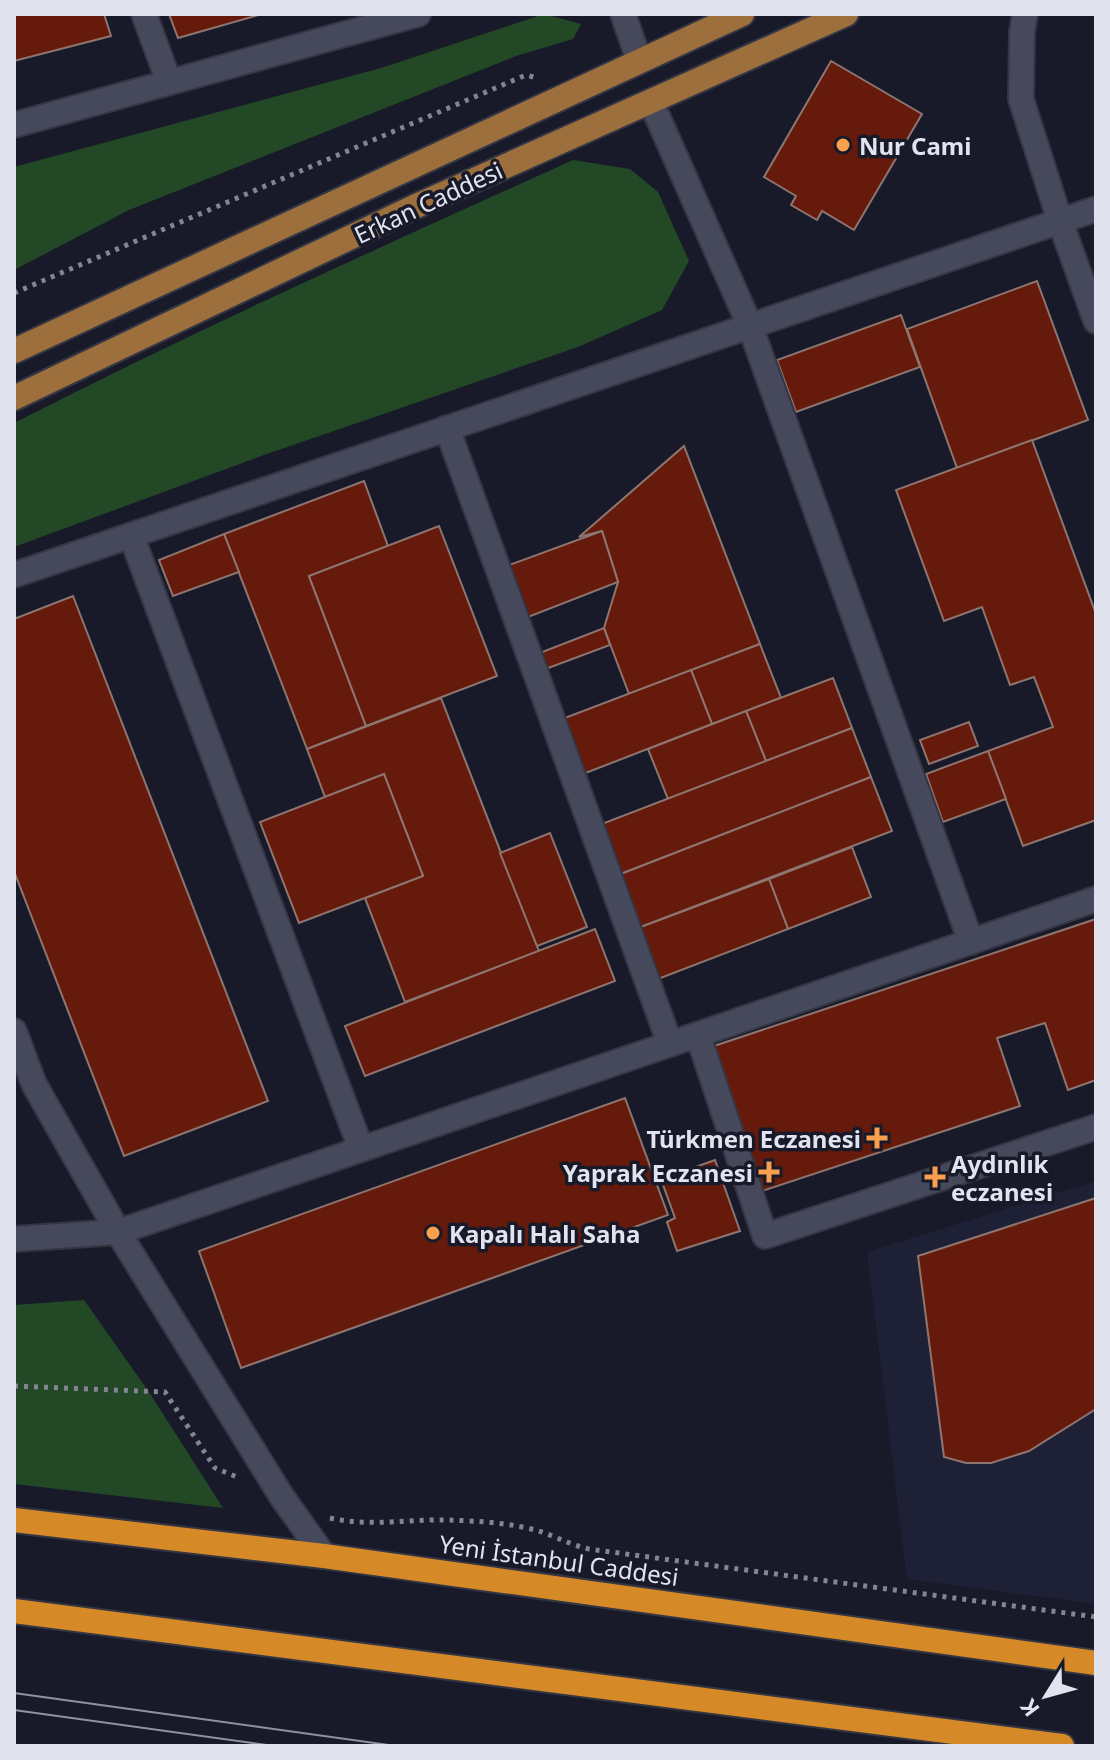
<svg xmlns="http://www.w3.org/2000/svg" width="1110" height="1760" viewBox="0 0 1110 1760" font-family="'Noto Sans',sans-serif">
<rect width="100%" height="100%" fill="#181a2a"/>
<polygon fill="#1e2036" points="1096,1181 1096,1604 907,1579 867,1252"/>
<g fill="#224826">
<polygon points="544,14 581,24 573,39 516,56 129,210 14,270 14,167 381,68"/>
<path d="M 573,160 L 630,169 L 658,192 L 689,261 L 662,310 L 578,347 L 264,455 L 14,547 L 14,423 C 197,329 386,245 573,160 Z"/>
<polygon points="84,1300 149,1392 223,1508 14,1484 14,1305"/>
</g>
<g fill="#661a0c" stroke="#8e7670" stroke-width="2">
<polygon points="14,14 104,14 111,36 14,61"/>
<polygon points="169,14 262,14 178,38"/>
<polygon points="831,61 922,114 854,230 822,211 817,220 791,205 796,196 764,177"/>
<polygon points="1037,281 1088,420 957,468 907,329"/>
<polygon points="901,315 920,367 796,412 777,360"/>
<polygon points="1032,440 1096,614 1096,820 1023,846 988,751 1053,727 1034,677 1010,685 982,607 944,621 896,490"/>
<polygon points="684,446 760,644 629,694 604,628 618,582 602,531 579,537"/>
<polygon points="364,481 388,546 309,576 366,726 307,749 224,534"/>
<polygon points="439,526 497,676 366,726 309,576"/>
<polygon points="602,531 618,582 523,619 504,567"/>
<polygon points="224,534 239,572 173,596 159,560"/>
<polygon points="73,596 268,1101 124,1156 14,871 14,619"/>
<polygon points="604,628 610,645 543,670 537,654"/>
<polygon points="760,644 781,698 712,724 691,670"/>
<polygon points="691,670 712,724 583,774 562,719"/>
<polygon points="833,678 852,728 766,761 746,711"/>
<polygon points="441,698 539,951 405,1002 365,898 423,876 384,774 325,797 307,749"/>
<polygon points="746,711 766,761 668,799 648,749"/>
<polygon points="969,722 978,746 929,764 920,740"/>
<polygon points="852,728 871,777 618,875 599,825"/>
<polygon points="988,751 1006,799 943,822 926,774"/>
<polygon points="384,774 423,876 299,923 260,822"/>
<polygon points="871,777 892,831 638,928 618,875"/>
<polygon points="550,833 587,927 537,946 500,853"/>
<polygon points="852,847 871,897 788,929 769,879"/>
<polygon points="769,879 788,929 658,979 638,928"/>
<polygon points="1096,919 1096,1080 1068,1090 1045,1023 997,1038 1020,1106 756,1193 708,1048"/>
<polygon points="595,929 615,981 365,1076 345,1026"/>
<polygon points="625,1098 668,1215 241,1368 199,1251"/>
<polygon points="715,1160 740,1231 677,1251 667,1222 675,1218 661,1179"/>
<polygon points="1096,1198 1096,1409 1029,1451 991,1463 966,1463 944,1457 918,1256"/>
</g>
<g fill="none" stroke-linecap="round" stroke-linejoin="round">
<defs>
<g id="minor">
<polyline points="144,14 169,82"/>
<polyline points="623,14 639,60"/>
<polyline points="1025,14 1022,32 1021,99 1060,221 1096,321"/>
<polyline points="651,102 750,326 971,942"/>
<polyline points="14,125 418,14"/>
<polyline points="447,428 670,1044"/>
<polyline points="131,535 361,1149"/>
<polyline points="14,575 1096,209"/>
<polyline points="14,1031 34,1084 118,1232 282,1497 324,1556"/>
<polyline points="698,1035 765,1236 1096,1127"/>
<polyline points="14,1239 118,1232 1096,899"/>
</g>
<g id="major">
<polyline points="14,351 742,14"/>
<polyline points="14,398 414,207 846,14"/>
</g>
<g id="highway">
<polyline points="14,1520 324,1556 1096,1663"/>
<polyline points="14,1611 1062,1746"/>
</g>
</defs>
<use href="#minor" stroke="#353643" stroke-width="28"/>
<use href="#major" stroke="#353643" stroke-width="28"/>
<use href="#highway" stroke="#353643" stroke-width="28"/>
<g stroke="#838593" stroke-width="5" stroke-dasharray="4 6" stroke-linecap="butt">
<polyline points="14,293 526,75 537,78"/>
<polyline points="14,1386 165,1392 215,1468 237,1477"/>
<path d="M 330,1518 C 370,1527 409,1519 449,1520 C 478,1521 514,1523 542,1532 C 558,1538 572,1545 589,1549 L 1096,1617"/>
</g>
<use href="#minor" stroke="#46485b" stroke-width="24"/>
<use href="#major" stroke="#9c6f3c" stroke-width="24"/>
<use href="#highway" stroke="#d58927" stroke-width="24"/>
<g stroke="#8f919e" stroke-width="2">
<polyline points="14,1693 396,1746"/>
<polyline points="14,1710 274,1746"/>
</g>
</g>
<g fill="#fa9f4e" stroke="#181a2a" stroke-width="3">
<circle cx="843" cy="145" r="8"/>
<path d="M873 1126h8v8h8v8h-8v8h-8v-8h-8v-8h8z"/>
<path d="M765 1160h8v8h8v8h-8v8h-8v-8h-8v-8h8z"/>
<path d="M931 1165h8v8h8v8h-8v8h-8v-8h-8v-8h8z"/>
<circle cx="433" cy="1233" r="8"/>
</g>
<g text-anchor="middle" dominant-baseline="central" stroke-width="7" stroke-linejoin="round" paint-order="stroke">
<g font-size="24" font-weight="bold" fill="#e1e3ef" stroke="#181a2a" text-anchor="start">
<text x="859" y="145">Nur Cami</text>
<text x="861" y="1138" text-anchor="end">Türkmen Eczanesi</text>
<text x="951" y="1163">Aydınlık<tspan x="951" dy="28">eczanesi</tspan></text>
<text x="753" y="1172" text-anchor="end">Yaprak Eczanesi</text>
<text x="449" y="1233">Kapalı Halı Saha</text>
</g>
<g font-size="24" fill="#e1e3ef" stroke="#181a2a">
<text transform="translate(428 202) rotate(-25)">Erkan Caddesi</text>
<text transform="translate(559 1560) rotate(8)">Yeni İstanbul Caddesi</text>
</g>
</g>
<rect width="1110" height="1760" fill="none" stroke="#e1e3ef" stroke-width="32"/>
<g transform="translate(1046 1696) rotate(233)" stroke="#181a2a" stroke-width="6" paint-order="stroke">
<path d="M0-6L14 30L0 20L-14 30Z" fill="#e1e3ef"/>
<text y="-12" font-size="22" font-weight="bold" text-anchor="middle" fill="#e1e3ef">K</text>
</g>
</svg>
